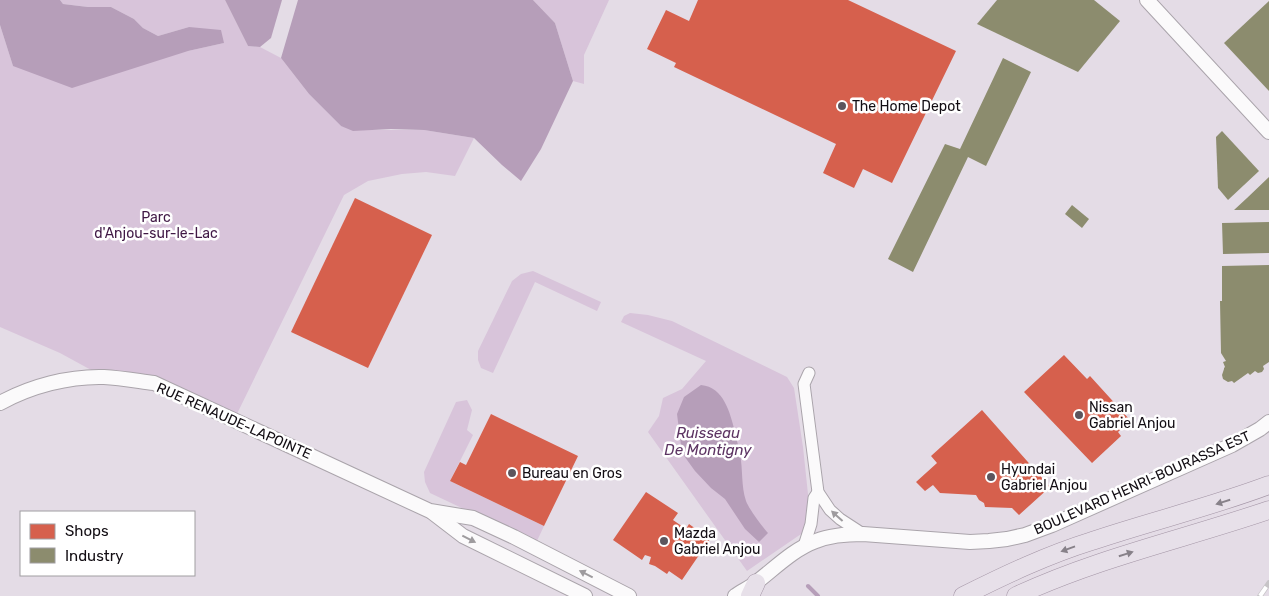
<svg xmlns="http://www.w3.org/2000/svg" width="1269" height="596" viewBox="0 0 1269 596" font-family="Rubik,sans-serif">
<rect width="100%" height="100%" fill="#e4dce6"/>
<g fill="#d8c4da">
<polygon points="60,0 225,0 248,46 260,47 281,58 309,94 341,126 373,130 424,130 474,138 455,176 426,172 402,174 368,181 344,195 234,420 154,383 104,377 60,353 0,327 0,25 13,66 188,51 224,43 189,27 158,36 143,28 134,19 111,7 88,7 63,4"/>
<polygon points="533,0 609,0 584,55 584,84 573,81 555,23"/>
<polygon points="533,271 601,302 597,311 535,282 493,373 481,368 478,360 478,351 512,281 521,274"/>
<polygon points="630,313 648,315 672,321 787,377 794,388 803,447 810,513 804,532 747,571 648,432 659,416 663,398 682,389 706,361 621,322 624,316"/>
<polygon points="467,400 472,410 467,430 473,435 450,481 544,526 536,543 430,493 425,482 424,472 456,402"/>
</g>
<g fill="#b69eb9">
<polygon points="0,0 60,0 63,4 88,7 111,7 134,19 143,28 158,36 189,27 221,30 224,43 188,51 72,88 13,66 0,25"/>
<polygon points="225,0 282,0 271,38 260,47 248,46"/>
<polygon points="298,0 533,0 555,23 573,81 541,149 521,181 502,165 474,138 424,130 391,129 353,131 341,126 309,94 281,58"/>
<path d="M 701,385 C 724,387 730,413 735,432 C 736,439 739,447 740,454 C 743,469 741,486 746,501 C 749,509 761,525 768,533 L 759,542 L 745,529 L 725,499 L 711,488 L 695,471 L 682,453 L 677,414 L 684,397 Z"/>
</g>
<g fill="#d6604d">
<polygon points="698,0 848,0 956,51 892,183 863,169 854,188 823,173 836,144 674,67 676,63 647,49 666,10 689,21"/>
<polygon points="355,198 432,235 368,368 291,332"/>
<polygon points="1064,355 1087,379 1090,376 1130,420 1118,432 1121,436 1092,463 1024,392"/>
<polygon points="982,410 1050,487 1019,515 1012,508 985,507 984,503 979,500 976,495 940,493 933,485 925,491 916,482 937,463 931,456"/>
<polygon points="491,414 578,456 544,526 450,481 460,462 466,465"/>
<polygon points="646,492 678,513 673,520 686,529 689,524 710,539 682,580 669,571 667,574 655,566 649,564 651,557 645,555 642,560 613,540"/>
</g>
<g fill="#8c8c6e">
<polygon points="997,0 1094,0 1120,21 1078,72 977,24"/>
<polygon points="1269,1 1269,91 1224,43"/>
<polygon points="1003,58 1031,72 986,166 968,157 913,272 888,259 945,144 960,149"/>
<polygon points="1222,131 1259,171 1228,200 1218,188 1216,137"/>
<polygon points="1269,177 1269,210 1234,210 1247,198"/>
<polygon points="1072,205 1089,219 1082,228 1065,214"/>
<polygon points="1269,222 1269,253 1223,254 1222,223"/>
<polygon points="1269,265 1269,362 1263,366 1264,369 1262,372 1258,373 1255,371 1250,375 1248,373 1234,383 1232,381 1228,382 1223,379 1222,375 1224,369 1224,368 1225,367 1223,362 1226,361 1221,353 1220,301 1222,301 1222,266"/>
</g>
<g fill="none" stroke-linecap="round" stroke-linejoin="round">
<polyline stroke="#b69eb9" stroke-width="4" points="808,586 818,596"/>
<defs>
<g id="minor">
<polyline points="809,373 804,384 818,492 830,510 840,519 863,534"/>
<polyline points="804,546 811,524 814,498 818,492"/>
</g>
<g id="tertiary">
<polyline points="1147,0 1269,132"/>
<path d="M 0,403 C 31,386 69,376 104,377 C 121,378 138,381 154,383 L 430,511 L 473,518 L 514,537 L 629,596"/>
<polyline points="433,513 463,536 585,596"/>
<path d="M 735,596 C 742,591 751,587 758,581 C 776,567 794,549 816,541 C 831,535 847,534 863,534 L 970,542 L 989,541 L 1007,539 L 1025,535 L 1052,525 L 1232,445 L 1260,429 L 1269,422"/>
</g>
<g id="primary">
<polyline points="750,596 756,583"/>
<path d="M 963,596 C 1005,575 1047,555 1092,541 C 1151,521 1211,507 1269,485"/>
<path d="M 1016,596 C 1097,558 1184,539 1269,510"/>
</g>
</defs>
<use href="#minor" stroke="#aaa4ab" stroke-width="13"/>
<use href="#tertiary" stroke="#aaa4ab" stroke-width="16"/>
<use href="#primary" stroke="#a394a5" stroke-width="19"/>
<use href="#minor" stroke="#fbfafb" stroke-width="11"/>
<use href="#tertiary" stroke="#fbfafb" stroke-width="14"/>
<use href="#primary" stroke="#e7e0e9" stroke-width="18"/>
<defs>
<polyline id="rail" points="1260,596 1269,583"/>
</defs>
<use href="#rail" stroke="#c7c4c7" stroke-width="5.5"/>
<use href="#rail" stroke="#fff" stroke-width="4" stroke-dasharray="11" stroke-linecap="butt"/>
</g>
<defs><path id="oneway-solid" d="M-6-.8H1V-3.2L6.5 0L1 3.2V.8H-6Z" transform="scale(1.25)"/></defs>
<g fill="#878189">
<use href="#oneway-solid" transform="translate(1223 502) rotate(163)"/>
<use href="#oneway-solid" transform="translate(1068 549) rotate(160)"/>
<use href="#oneway-solid" transform="translate(1126 554) rotate(-17)"/>
</g>
<g fill="#9e9b9e">
<use href="#oneway-solid" transform="translate(837 516) rotate(-138)"/>
<use href="#oneway-solid" transform="translate(469 539) rotate(27)"/>
<use href="#oneway-solid" transform="translate(586 574) rotate(-153)"/>
</g>
<g fill="#5c555d" stroke="#fff" stroke-width="2">
<circle cx="842" cy="106" r="5"/>
<circle cx="1079" cy="415" r="5"/>
<circle cx="512" cy="473" r="5"/>
<circle cx="991" cy="477" r="5"/>
<circle cx="664" cy="541" r="5"/>
</g>
<g text-anchor="middle" dominant-baseline="central" stroke-width="5" stroke-linejoin="round" paint-order="stroke">
<g font-size="14" fill="#120d13" stroke="#fff" text-anchor="start">
<text x="852" y="106">The Home Depot</text>
<text x="1089" y="407">Nissan<tspan x="1089" dy="16">Gabriel Anjou</tspan></text>
<text x="1001" y="469">Hyundai<tspan x="1001" dy="16">Gabriel Anjou</tspan></text>
<text x="522" y="473">Bureau en Gros</text>
<text x="674" y="533">Mazda<tspan x="674" dy="16">Gabriel Anjou</tspan></text>
</g>
<g font-size="14" fill="#401845" stroke="#fff">
<text x="156" y="217">Parc<tspan x="156" dy="16">d'Anjou-sur-le-Lac</tspan></text>
</g>
<g font-size="14" fill="#120d13" stroke="#fff">
<text transform="translate(234 421) rotate(24)">RUE RENAUDE-LAPOINTE</text>
<text transform="translate(1142 483) rotate(-24)">BOULEVARD HENRI-BOURASSA EST</text>
</g>
<g font-size="15" font-style="italic" fill="#5c3362" stroke="#fff">
<text x="708" y="433">Ruisseau<tspan x="708" dy="17">De Montigny</tspan></text>
</g>
</g>
<rect x="20" y="511" width="175" height="65" fill="#ffffff" stroke="#a09ea1"/>
<rect x="30" y="524" width="25" height="15" fill="#d6604d" stroke="#a09ea1"/>
<text x="65" y="536" font-size="15" fill="#120d13">Shops</text>
<rect x="30" y="548" width="25" height="15" fill="#8c8c6e" stroke="#a09ea1"/>
<text x="65" y="561" font-size="15" fill="#120d13">Industry</text>
</svg>
